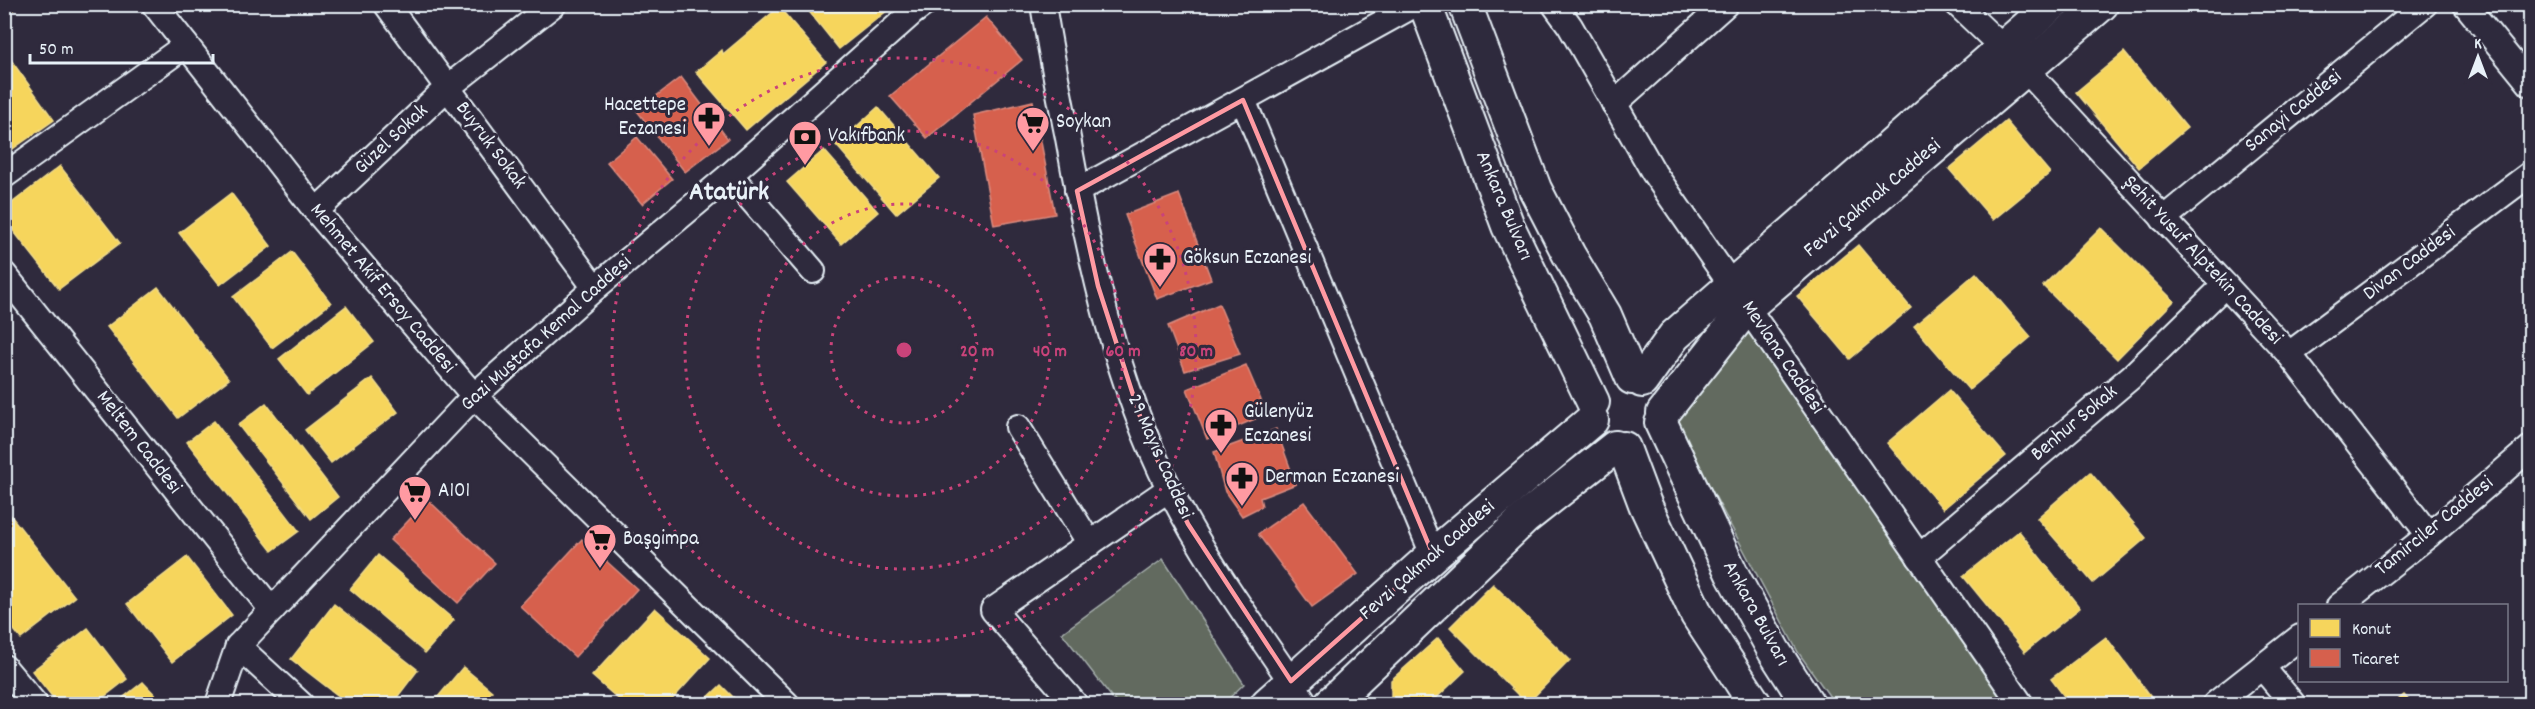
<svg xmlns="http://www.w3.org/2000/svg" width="2535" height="709" viewBox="0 0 2535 709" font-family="Dekko,sans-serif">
<rect width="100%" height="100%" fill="#2f2a3d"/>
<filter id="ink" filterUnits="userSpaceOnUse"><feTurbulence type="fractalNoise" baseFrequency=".0167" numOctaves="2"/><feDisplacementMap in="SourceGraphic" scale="12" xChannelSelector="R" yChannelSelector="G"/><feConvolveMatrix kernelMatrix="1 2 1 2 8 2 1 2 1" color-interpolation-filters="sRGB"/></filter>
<g filter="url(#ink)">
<g fill="#626b5f" stroke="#a5aeac" stroke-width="1.5">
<polygon points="1746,324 2009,704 1835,704 1798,652 1674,419"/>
<polygon points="1163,559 1244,684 1223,704 1117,704 1062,633"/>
</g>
<g fill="#f6d55c" stroke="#f2dd8b" stroke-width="1.5">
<polygon points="4,4 21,4 4,16"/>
<polygon points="803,4 886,4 889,9 839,49"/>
<polygon points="779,7 826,62 746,130 696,72 722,50 723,54"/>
<polygon points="2124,52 2187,128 2139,168 2076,92"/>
<polygon points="6,53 54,120 4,155 4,54"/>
<polygon points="878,107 939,178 896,214 836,145"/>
<polygon points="2006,121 2050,173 1993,220 1949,169"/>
<polygon points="824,150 878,212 841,244 787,182"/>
<polygon points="60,166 120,243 59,289 4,219 4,209"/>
<polygon points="231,193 271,246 220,285 179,233"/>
<polygon points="2101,228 2174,301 2117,359 2043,286"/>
<polygon points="1858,245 1911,308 1850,359 1797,296"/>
<polygon points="292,252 331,303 272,348 233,297"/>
<polygon points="1976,273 2031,337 1969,390 1914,326"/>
<polygon points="158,287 229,379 178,418 107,327"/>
<polygon points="346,306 374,342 307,395 279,359"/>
<polygon points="372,378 398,412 331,463 305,430"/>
<polygon points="1949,390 2006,456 1943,509 1887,443"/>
<polygon points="266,403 338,497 311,519 238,425"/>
<polygon points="214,421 299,531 272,551 187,442"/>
<polygon points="2090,472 2146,538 2093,583 2037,518"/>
<polygon points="4,507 75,597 21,639 4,617"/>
<polygon points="2019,531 2080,608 2025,652 1963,576"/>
<polygon points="378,555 454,620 425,653 350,589"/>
<polygon points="187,557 232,615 172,662 127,604"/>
<polygon points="1493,584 1570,660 1527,704 1450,627"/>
<polygon points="334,604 418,670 392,704 349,704 291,659"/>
<polygon points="655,608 710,658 668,704 624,704 592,676"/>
<polygon points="88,628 127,679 95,704 58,704 32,671"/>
<polygon points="2106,637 2156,704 2070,704 2051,679"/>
<polygon points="1438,638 1465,671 1430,704 1391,704 1391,680"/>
<polygon points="463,667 492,691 481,704 432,704"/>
<polygon points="143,682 164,704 115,704"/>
<polygon points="721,685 740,704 701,704"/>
<polygon points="2404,695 2412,704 2393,704"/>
</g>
<g fill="#d6604d" stroke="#db8c80" stroke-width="1.5">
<polygon points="986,17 1022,60 927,138 890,96"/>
<polygon points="681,77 728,139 685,172 637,111"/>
<polygon points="1033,101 1055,214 994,225 973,115"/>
<polygon points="637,137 672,179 642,204 607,162"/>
<polygon points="1179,194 1211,279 1157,299 1125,215"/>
<polygon points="1219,304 1240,354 1185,371 1168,326"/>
<polygon points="1246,365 1267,414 1207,439 1187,389"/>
<polygon points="1276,429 1296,484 1260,498 1262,506 1242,516 1225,492 1214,452"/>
<polygon points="428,500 495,563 458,603 390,540"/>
<polygon points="1304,502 1358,574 1312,607 1258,534"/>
<polygon points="582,539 637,589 575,657 520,606"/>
</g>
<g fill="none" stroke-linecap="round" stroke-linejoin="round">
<defs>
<g id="minor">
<polyline points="154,4 316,211 474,396 787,704"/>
<polyline points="386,4 595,288"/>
<path d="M 1043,4 C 1050,49 1059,94 1068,138 C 1089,256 1116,383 1170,490 C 1208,566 1260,634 1306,704"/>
<polyline points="1554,4 1570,26 1654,173 2021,704"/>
<polyline points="1957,4 2025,69 2289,354 2429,535"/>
<polyline points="2465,4 2530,84"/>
<polyline points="1243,100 1433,555"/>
<polyline points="1614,104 1726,4"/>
<polyline points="730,175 813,271"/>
<polyline points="4,176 186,45"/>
<polyline points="1077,191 1416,4"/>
<polyline points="316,211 447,88 554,4"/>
<polyline points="2163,219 2425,4"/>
<polyline points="4,274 272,610"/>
<polyline points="2289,354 2530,174"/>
<polyline points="1018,427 1090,544"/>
<polyline points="1919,557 2131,377 2225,285"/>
<polyline points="2339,606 2429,535 2530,448"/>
<polyline points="238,646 301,704"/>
<polyline points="4,667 35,704"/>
<polyline points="2262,667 2293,704"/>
<polyline points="218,704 238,646 474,396 595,288 730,175 912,13 924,4"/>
<polyline points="1075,704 993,610 1169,489"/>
<polyline points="2215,704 2300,637"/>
</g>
<g id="major">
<polyline points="1425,4 1508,226 1593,402"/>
<polyline points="1465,4 1535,189 1569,255 1605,315 1632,378"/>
<polyline points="1642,381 1674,336 2053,4"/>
<polyline points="1663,413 1747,307 2102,4"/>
<polyline points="1661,423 1732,574 1774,651 1808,704"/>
<polyline points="1624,448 1645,504 1697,615 1755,704"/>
<polyline points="1267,704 1433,555 1592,420"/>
<polyline points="1330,704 1525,518 1615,447"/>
</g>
</defs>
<use href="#minor" stroke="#e8f1f8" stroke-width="28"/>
<use href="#major" stroke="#e8f1f8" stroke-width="36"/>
<use href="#minor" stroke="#2f2a3d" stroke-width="24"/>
<use href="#major" stroke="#2f2a3d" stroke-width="32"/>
</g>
</g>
<path fill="none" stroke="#ff9aa2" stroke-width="4.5" stroke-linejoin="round" d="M 1243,100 L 1433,555 L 1291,681 L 1188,524 L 1147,438 L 1098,286 L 1077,191 Z"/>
<g fill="none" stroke="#ca437a" stroke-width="3" stroke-dasharray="3 6">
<circle cx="904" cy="350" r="73"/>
<circle cx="904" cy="350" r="146"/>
<circle cx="904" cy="350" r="219"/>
<circle cx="904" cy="350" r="292"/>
</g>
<defs>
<symbol id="pharmacy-pin" viewBox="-11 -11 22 30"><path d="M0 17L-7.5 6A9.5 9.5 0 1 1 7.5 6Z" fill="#ff9aa2" stroke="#2f2a3d"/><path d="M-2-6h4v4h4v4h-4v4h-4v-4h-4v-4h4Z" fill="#111"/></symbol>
<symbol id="supermarket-pin" viewBox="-11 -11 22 30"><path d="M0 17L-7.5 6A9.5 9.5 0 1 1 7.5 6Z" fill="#ff9aa2" stroke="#2f2a3d"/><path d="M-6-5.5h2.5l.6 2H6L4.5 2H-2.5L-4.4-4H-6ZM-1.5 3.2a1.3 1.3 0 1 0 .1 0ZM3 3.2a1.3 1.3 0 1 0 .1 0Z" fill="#111"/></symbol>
<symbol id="bank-pin" viewBox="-11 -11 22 30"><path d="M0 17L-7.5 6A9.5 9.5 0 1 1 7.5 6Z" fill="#ff9aa2" stroke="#2f2a3d"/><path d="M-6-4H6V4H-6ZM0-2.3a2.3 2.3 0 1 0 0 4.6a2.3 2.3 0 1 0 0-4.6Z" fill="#111"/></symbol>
</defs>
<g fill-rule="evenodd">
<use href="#pharmacy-pin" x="690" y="99" width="38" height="52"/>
<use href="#supermarket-pin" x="1014" y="104" width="38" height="52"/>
<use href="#bank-pin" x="786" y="118" width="38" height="52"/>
<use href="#pharmacy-pin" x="1141" y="240" width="38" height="52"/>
<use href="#pharmacy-pin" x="1202" y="406" width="38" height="52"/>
<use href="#pharmacy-pin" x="1223" y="459" width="38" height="52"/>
<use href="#supermarket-pin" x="396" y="473" width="38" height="52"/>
<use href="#supermarket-pin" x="581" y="521" width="38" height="52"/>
</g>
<g text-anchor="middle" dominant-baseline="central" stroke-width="6" stroke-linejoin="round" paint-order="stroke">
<g font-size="21" fill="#e8f1f8" stroke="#2f2a3d" text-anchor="start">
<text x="686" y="106" text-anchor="end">Hacettepe<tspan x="686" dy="24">Eczanesi</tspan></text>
<text x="1056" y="123">Soykan</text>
<text x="828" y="137">Vakıfbank</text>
<text x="1183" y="259">Göksun Eczanesi</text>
<text x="1244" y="413">Gülenyüz<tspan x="1244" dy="24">Eczanesi</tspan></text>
<text x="1265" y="478">Derman Eczanesi</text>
<text x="438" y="492">A101</text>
<text x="623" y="540">Başgimpa</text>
</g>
<g font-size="21" fill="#e8f1f8" stroke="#2f2a3d">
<text transform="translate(2294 112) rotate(-39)">Sanayi Caddesi</text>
<text transform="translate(392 140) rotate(-43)">Güzel Sokak</text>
<text transform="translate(490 146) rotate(53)">Buyruk Sokak</text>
<text transform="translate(1873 199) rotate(-40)">Fevzi Çakmak Caddesi</text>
<text transform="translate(1503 206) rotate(67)">Ankara Bulvarı</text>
<text transform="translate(2202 261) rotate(47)">Şehit Yusuf Alptekin Caddesi</text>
<text transform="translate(2410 264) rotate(-37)">Divan Caddesi</text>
<text transform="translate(382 289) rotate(50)">Mehmet Akif Ersoy Caddesi</text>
<text transform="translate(547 334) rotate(-42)">Gazi Mustafa Kemal Caddesi</text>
<text transform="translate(1782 358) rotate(56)">Mevlana Caddesi</text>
<text transform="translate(2075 424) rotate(-40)">Benhur Sokak</text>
<text transform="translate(138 443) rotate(52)">Meltem Caddesi</text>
<text transform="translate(1159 457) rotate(66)">29 Mayıs Caddesi</text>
<text transform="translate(2435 527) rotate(-39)">Tamirciler Caddesi</text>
<text transform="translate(1428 561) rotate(-41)">Fevzi Çakmak Caddesi</text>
<text transform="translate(1755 614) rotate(61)">Ankara Bulvarı</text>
</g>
<g font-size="27" font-weight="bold" fill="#e8f1f8" stroke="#2f2a3d">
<text x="729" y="193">Atatürk</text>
</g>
</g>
<circle cx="904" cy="350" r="9" fill="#ca437a" stroke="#2f2a3d" stroke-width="3"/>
<g font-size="18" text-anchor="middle" font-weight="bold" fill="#ca437a" stroke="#2f2a3d" stroke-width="6" stroke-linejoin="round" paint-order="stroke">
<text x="977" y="356">20 m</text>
<text x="1050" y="356">40 m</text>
<text x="1123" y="356">60 m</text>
<text x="1196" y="356">80 m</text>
</g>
<rect width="2535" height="709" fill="none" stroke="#2f2a3d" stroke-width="24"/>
<rect x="12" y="12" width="2511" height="685" fill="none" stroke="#e8f1f8" stroke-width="2" filter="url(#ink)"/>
<rect x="2298" y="604" width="210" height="78" fill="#2f2a3d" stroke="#797a88" stroke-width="1.5"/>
<rect x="2310" y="619" width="30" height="18" fill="#f6d55c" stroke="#797a88" stroke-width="1.5"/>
<text x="2352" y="634" font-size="18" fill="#e8f1f8">Konut</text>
<rect x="2310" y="649" width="30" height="18" fill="#d6604d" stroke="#797a88" stroke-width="1.5"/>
<text x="2352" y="664" font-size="18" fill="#e8f1f8">Ticaret</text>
<g transform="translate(2478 57)" stroke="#2f2a3d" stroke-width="4.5" paint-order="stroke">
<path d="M0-4.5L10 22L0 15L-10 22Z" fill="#e8f1f8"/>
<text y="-9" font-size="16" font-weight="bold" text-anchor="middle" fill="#e8f1f8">K</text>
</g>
<path d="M30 54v9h183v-9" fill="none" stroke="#e8f1f8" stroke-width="3"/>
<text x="39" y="54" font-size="18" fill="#e8f1f8" stroke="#2f2a3d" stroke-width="4.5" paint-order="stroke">50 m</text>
</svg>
